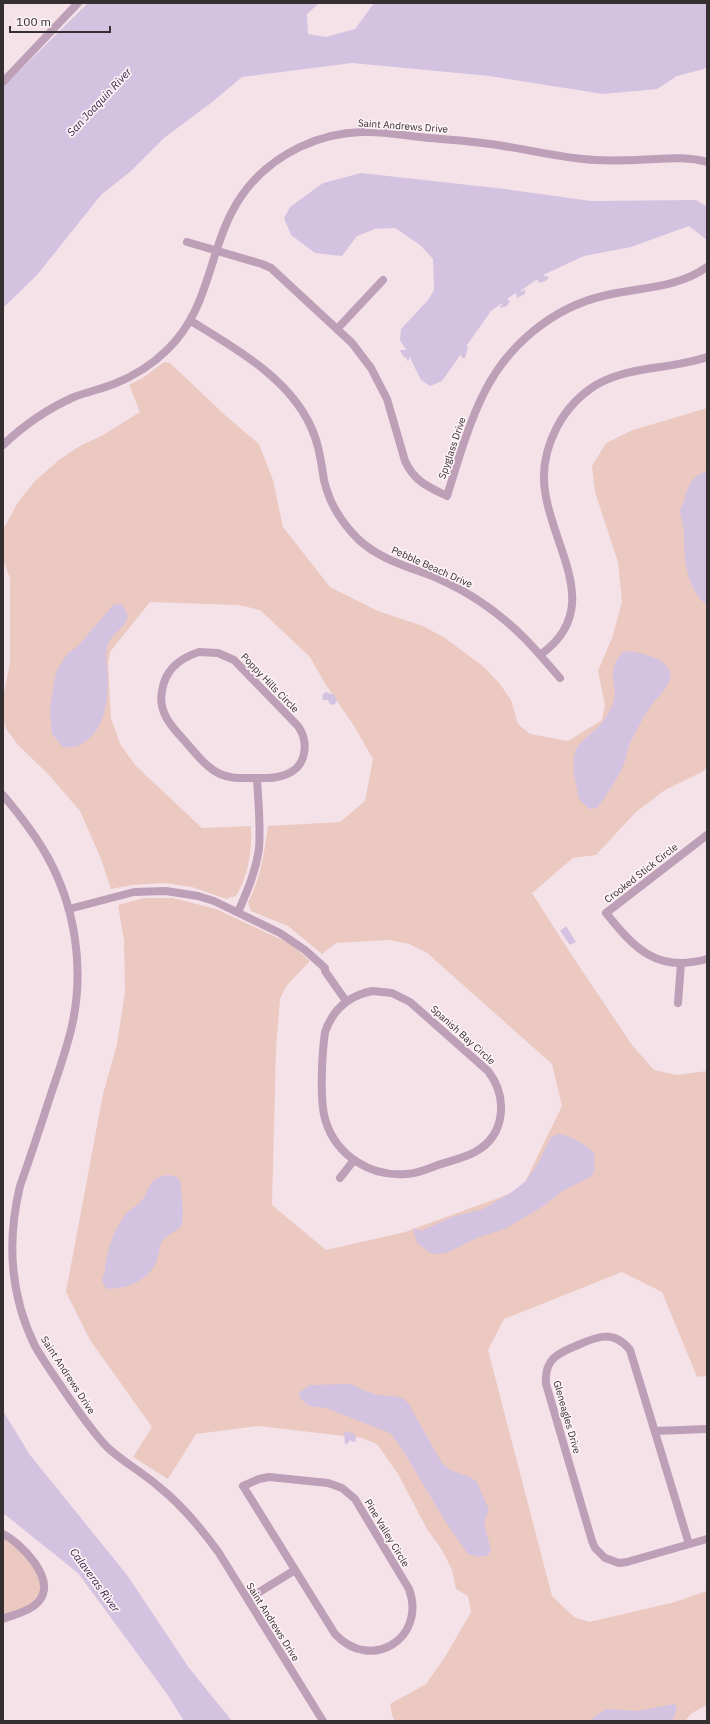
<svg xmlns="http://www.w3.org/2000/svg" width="710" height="1724" viewBox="0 0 710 1724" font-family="'IBM Plex Sans',sans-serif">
<rect width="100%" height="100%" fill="#f5e2e9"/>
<g fill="#ebc9c1">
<path d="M 164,362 L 170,363 L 226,416 L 259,444 L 273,480 L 283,527 L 330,587 L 378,611 L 423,626 L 445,638 L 484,667 L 500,684 L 511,700 L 518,724 L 530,734 L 568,741 L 602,720 L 605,705 L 598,671 L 612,638 L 622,602 L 618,562 L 595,492 L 592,466 L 606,443 L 633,430 L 707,408 L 707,766 L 704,771 L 665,790 L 636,812 L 596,855 L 573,858 L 532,893 L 573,957 L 632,1045 L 654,1070 L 677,1075 L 707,1071 L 707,1376 L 697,1377 L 662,1292 L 622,1272 L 504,1319 L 488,1350 L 552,1596 L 574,1617 L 589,1622 L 675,1602 L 707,1591 L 707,1705 L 692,1713 L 685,1721 L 395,1721 L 392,1715 L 390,1704 L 426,1684 L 445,1657 L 471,1612 L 468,1596 L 456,1589 L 452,1570 L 442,1550 L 427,1529 L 398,1474 L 377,1444 L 362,1438 L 258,1426 L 196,1434 L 168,1479 L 133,1457 L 152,1427 L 90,1340 L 66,1292 L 103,1094 L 117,1044 L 125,992 L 124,940 L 118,905 L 144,898 L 173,898 L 216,909 L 291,944 L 310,961 L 287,985 L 280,999 L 276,1050 L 272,1205 L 326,1250 L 405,1232 L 515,1192 L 525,1182 L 562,1106 L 552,1064 L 426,952 L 409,944 L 389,940 L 336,943 L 322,954 L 288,926 L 251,911 L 248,902 C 261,878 264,853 268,826 L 340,822 L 365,801 L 373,759 L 354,726 L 324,682 L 310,657 L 260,610 L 238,605 L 150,602 L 110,652 L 108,664 L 111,718 L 120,744 L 136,766 L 202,828 L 251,826 C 252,851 249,874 236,896 L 226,899 L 192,887 L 165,883 L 132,885 L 111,889 L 101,859 L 80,811 L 49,775 L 18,745 L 7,730 L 3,721 L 3,698 L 10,663 L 10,578 L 3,560 L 3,530 L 18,502 L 35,481 L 60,459 L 80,446 L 103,435 L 140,412 L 129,385 L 144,377 Z"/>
<polygon points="3,1536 34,1562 44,1584 40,1600 3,1619"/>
</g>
<g fill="#d4c2e1">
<polygon points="88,3 319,3 307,14 308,34 326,37 355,29 374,3 707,3 707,67 704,69 677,76 657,89 603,94 489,76 352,63 242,77 211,103 164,138 131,171 101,195 37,275 3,308 3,87"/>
<polygon points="361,173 505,189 591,201 696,200 707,207 707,240 689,226 631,247 584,256 543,275 549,277 546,281 539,283 537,279 542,276 520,291 523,291 525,289 525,294 517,298 516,293 507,299 510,301 507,306 501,308 500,306 502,305 502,303 491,311 465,348 467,346 468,347 465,358 462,358 461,354 442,381 430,386 421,380 409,356 409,360 407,361 407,358 404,357 400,351 401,350 406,350 400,340 401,329 428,300 434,290 433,259 420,245 395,228 375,229 357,236 342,256 315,253 291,235 284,218 290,207 323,183"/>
<path d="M 707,471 L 707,605 C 686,589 684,558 684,533 C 684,526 681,519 680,512 C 680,507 683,505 684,501 C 688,486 691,476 707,471 Z"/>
<path d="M 121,604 C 139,623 114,629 108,644 C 104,656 108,669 108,681 C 107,704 105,729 83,743 C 81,744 78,747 75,747 C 71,748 67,747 63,747 L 52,734 L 50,708 L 56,672 L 67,654 L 78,646 L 113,605 Z"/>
<path d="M 631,651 C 643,654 666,658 670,672 C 673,685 657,697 651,706 C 643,717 636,731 630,743 C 627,750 627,757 624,764 C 617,780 607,794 597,808 L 589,809 L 581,801 L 579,798 C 576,783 571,767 575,752 C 579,741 592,734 600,725 C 605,719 610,711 613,704 C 620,682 603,674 623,652 Z"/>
<polygon points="325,692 335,695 337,701 334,705 330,704 328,700 323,700 322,696"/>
<polygon points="566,926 576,942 570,945 560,931"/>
<path d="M 557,1134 C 572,1135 584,1144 595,1154 L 594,1171 L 592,1176 L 561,1192 L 545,1205 L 505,1229 L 479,1237 L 449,1252 L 440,1254 L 432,1254 L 417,1243 L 413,1228 L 421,1231 L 452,1217 L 483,1209 L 512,1192 L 526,1181 L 537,1165 L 551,1137 Z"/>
<path d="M 168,1175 C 172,1175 176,1176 179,1179 C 182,1183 184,1219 182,1224 C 178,1232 168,1233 163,1240 C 159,1246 159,1253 157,1260 C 150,1280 127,1289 107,1289 L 103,1284 L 102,1276 L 105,1272 C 106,1253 114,1228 126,1214 C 131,1208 139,1205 143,1199 C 151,1186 150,1177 168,1175 Z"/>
<path d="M 350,1384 C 358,1387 366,1392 374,1394 C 391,1398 406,1391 413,1412 L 442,1463 L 450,1470 L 470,1477 L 477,1482 L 489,1510 L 484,1522 L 491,1551 L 487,1556 L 478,1557 L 468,1554 L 445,1521 L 402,1449 L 390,1433 L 326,1408 L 309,1406 L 300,1398 L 299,1393 L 310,1385 Z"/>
<polygon points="3,1411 30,1455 127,1575 189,1668 232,1721 184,1721 167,1694 78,1573 3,1513"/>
<polygon points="344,1431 355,1434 356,1441 353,1442 350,1440 347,1444 345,1444"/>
<polygon points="675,1704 677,1709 672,1721 590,1721 596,1715 607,1709 636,1711"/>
</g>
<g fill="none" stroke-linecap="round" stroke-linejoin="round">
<g stroke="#bd9fb7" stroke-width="8">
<polyline points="3,82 78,3"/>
<path d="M 187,242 L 262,264 L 271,268 L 352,343 L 371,368 L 387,399 L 405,461 C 414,481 428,487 447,496 C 458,461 468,425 484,393 C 507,346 552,308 603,296 C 639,287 676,289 707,267"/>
<path d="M 191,321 C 235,348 289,378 311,427 C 319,444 321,462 324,480 C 329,503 342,523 358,539 C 380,560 410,567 437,578 C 478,596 511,621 540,655 C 603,611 556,553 546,497 C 541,473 546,448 557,427 C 566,410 580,395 596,385 C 630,365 671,370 707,357"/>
<polyline points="337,329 383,280"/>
<path d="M 3,445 C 24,425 47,409 74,397 C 87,392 101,389 114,384 C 134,376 153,364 168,349 C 216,302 207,236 249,186 C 277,153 319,133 362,132 C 384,131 408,136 430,138 C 450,140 470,141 490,144 C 521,148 552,156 583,159 C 607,162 632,160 656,159 C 673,158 690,157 707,162"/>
<path d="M 199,652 L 218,653 L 234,660 L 298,726 C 309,742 307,766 287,774 C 277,779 264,778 253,778 C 242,778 231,779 220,774 C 205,767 194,751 183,739 C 170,725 158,711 162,691 C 165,670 180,658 199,652 Z"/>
<polyline points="540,655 560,678"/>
<path d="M 3,795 C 19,814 35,834 47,856 C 75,906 84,966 73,1021 C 68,1046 59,1070 51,1094 C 41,1125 31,1155 20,1186 C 7,1240 10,1295 35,1346 C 44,1362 55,1377 65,1392 C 78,1411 91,1430 107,1447 C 123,1462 142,1472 158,1486 C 182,1505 201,1528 219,1553 L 323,1721"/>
<path d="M 707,835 L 606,913 C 635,949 657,973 707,959"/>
<polyline points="69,909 134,892 166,891 198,896 214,901 280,933 305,950 325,968 325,971 346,1001"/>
<path d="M 238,912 C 247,892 256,871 259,848 C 261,825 258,801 257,778"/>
<path d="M 372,991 L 392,993 L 410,1002 L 488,1071 C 508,1097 506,1135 475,1152 C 464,1158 450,1161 438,1165 C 428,1169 417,1174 406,1174 C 371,1177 337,1156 326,1122 C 319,1102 322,1054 325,1032 C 333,1009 348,996 372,991 Z"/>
<polyline points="678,1003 681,963"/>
<polyline points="340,1178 354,1160"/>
<polyline points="655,1431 707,1429"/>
<path d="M 269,1477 L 328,1483 L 342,1488 L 355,1499 L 409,1589 C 427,1638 371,1673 335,1634 L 243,1486 L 259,1479 Z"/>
<path d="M 3,1534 C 21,1543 57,1579 39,1601 C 31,1611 15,1614 3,1619"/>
<path d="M 689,1544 L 630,1350 C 614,1330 598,1336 578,1345 C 558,1353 544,1359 546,1384 L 592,1541 L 595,1548 L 605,1558 L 619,1563 L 627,1562 L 707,1539"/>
<polyline points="248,1599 295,1570"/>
</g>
</g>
<g text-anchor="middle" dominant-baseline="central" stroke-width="3.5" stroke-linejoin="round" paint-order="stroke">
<g font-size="10" fill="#362f32" stroke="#fdf2f6">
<text transform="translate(403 126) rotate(4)">Saint Andrews Drive</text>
<text transform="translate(452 448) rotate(-71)">Spyglass Drive</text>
<text transform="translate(432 567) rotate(24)">Pebble Beach Drive</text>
<text transform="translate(270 683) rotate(46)">Poppy Hills Circle</text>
<text transform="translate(641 873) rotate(-38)">Crooked Stick Circle</text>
<text transform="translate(463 1035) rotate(42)">Spanish Bay Circle</text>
<text transform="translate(68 1375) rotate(57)">Saint Andrews Drive</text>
<text transform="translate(567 1417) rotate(74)">Gleneagles Drive</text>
<text transform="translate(387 1533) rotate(59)">Pine Valley Circle</text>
<text transform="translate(273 1622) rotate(58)">Saint Andrews Drive</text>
</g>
<g font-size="11" font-style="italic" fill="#371e46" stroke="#fdf2f6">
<text transform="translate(99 102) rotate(-47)">San Joaquin River</text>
<text transform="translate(95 1580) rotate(54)">Calaveras River</text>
</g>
</g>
<rect width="710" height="1724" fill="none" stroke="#362f32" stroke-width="8"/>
<path d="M10 26v6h100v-6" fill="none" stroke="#362f32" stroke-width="2"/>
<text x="16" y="26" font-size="12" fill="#362f32" stroke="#fdf2f6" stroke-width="3" paint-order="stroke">100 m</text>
</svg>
